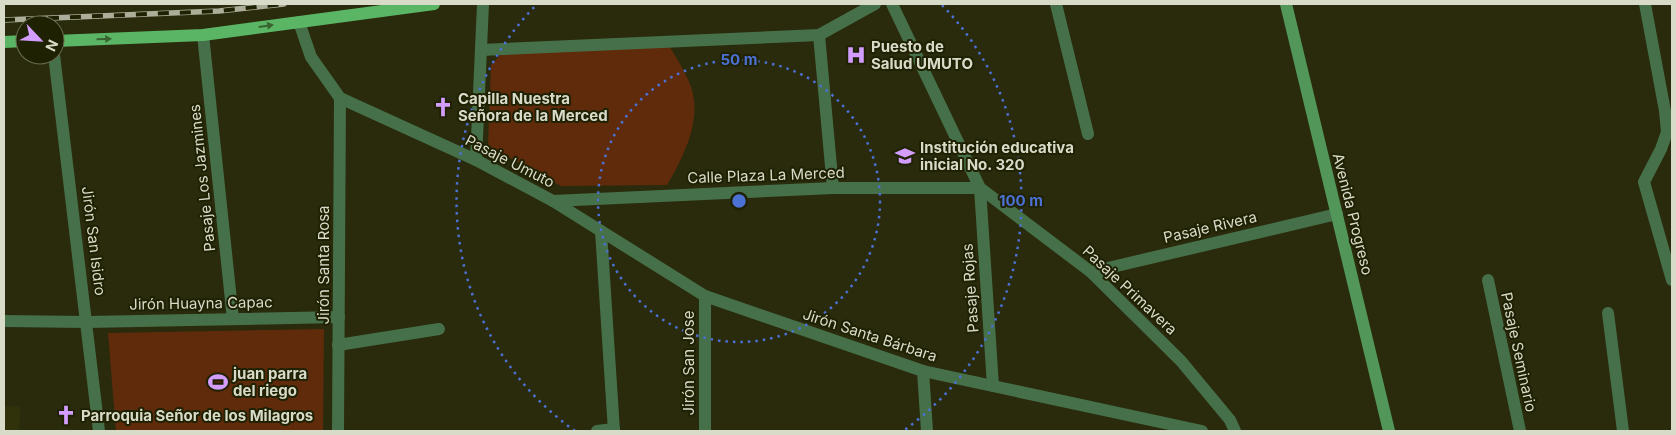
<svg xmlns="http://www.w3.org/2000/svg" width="1676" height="435" viewBox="0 0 1676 435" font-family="Inter,sans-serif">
<rect width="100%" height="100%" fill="#292b0c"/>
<polygon fill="#30330a" points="4,406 20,407 19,431 4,431"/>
<g fill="#602b0a">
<path d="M 664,38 C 672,50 688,76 692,90 C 701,123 683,157 667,185 L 561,186 L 488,146 L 491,65 L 501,54 Z"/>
<polygon points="324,329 323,431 116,431 108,333"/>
</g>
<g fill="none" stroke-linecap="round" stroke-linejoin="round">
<g stroke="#467049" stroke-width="12">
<polyline points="892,4 980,188 1091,272 1181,361 1230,420 1235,431"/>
<polyline points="1056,4 1088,134"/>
<polyline points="1645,4 1665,111 1667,132 1661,149 1644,182 1672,280"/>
<polyline points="299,22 311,57 340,98 476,160 553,201 705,296 923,371 1202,431"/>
<polyline points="203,35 233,319"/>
<polyline points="819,35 833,188"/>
<polyline points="481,50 819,35 875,4"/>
<polyline points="54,55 99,431"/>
<polyline points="476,160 483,4"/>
<polyline points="553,201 833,188 980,188 993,386"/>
<polyline points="601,231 614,431"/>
<polyline points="1091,272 1337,214"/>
<polyline points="1488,280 1520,431"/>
<polyline points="1608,313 1623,431"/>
<polyline points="4,321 87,322 339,317"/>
<polyline points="338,345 439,329"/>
<polyline points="923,371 927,431"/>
<polyline points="338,431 340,98"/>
<polyline points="597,431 614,429"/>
<polyline points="705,431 705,296"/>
</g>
<polyline stroke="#529759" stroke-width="12" points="1286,4 1389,431"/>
<g stroke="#5ab665" stroke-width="12">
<polyline points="55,41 203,35 434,4"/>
<polyline points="4,42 25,41"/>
</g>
<defs>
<polyline id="rail" points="4,20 219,11 284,4"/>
</defs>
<use href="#rail" stroke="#acae99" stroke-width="5.5"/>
<use href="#rail" stroke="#1f2103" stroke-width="4" stroke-dasharray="11" stroke-linecap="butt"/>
</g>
<defs><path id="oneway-solid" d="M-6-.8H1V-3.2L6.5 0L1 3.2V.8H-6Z" transform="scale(1.25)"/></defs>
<g fill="#3a642f">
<use href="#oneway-solid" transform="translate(266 26) rotate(-8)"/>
<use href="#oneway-solid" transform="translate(104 39) rotate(-2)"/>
</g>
<g fill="none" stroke="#4c71d4" stroke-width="2.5" stroke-dasharray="2.5 5">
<circle cx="739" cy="201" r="141"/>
<path d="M575 431A282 282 0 0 1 536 5M942 5A282 282 0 0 1 903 431"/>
</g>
<defs>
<symbol id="hospital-bare" viewBox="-9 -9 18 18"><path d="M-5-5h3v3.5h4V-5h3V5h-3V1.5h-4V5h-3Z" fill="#d29dfd" stroke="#1f2103" stroke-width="2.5" paint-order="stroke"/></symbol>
<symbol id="church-bare" viewBox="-9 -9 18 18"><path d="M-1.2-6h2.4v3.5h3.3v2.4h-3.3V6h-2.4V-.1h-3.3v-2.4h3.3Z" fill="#d29dfd" stroke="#1f2103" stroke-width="2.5" paint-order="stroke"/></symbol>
<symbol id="school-bare" viewBox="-9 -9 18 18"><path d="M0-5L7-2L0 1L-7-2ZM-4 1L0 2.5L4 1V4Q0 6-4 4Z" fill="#d29dfd" stroke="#1f2103" stroke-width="2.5" paint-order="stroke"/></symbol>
<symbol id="stadium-bare" viewBox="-9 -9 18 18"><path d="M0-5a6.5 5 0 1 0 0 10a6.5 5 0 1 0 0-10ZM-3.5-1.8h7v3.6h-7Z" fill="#d29dfd" stroke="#1f2103" stroke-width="2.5" paint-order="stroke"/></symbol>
</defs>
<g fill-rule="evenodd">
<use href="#hospital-bare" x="842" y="41" width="28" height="28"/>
<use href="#church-bare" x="429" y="93" width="28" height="28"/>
<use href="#school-bare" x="891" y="142" width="28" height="28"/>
<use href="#stadium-bare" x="204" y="368" width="28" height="28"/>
<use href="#church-bare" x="52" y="401" width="28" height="28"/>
</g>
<g text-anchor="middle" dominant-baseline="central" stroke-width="4" stroke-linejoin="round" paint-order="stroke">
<g font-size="15" font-weight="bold" fill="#d9dbc9" stroke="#1f2103" text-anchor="start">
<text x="871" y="46">Puesto de<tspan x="871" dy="17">Salud UMUTO</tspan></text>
<text x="458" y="98">Capilla Nuestra<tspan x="458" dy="17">Señora de la Merced</tspan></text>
<text x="920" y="147">Institución educativa<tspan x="920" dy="17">inicial No. 320</tspan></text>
<text x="233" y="373">juan parra<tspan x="233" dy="17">del riego</tspan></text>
<text x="81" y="415">Parroquia Señor de los Milagros</text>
</g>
<g font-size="15" fill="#d9dbc9" stroke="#1f2103">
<text transform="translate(510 161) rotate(27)">Pasaje Umuto</text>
<text transform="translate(766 175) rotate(-2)">Calle Plaza La Merced</text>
<text transform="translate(202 178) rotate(-96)">Pasaje Los Jazmines</text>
<text transform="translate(1353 214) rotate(76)">Avenida Progreso</text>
<text transform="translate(1210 227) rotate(-13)">Pasaje Rivera</text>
<text transform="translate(94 241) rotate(83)">Jirón San Isidro</text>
<text transform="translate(323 265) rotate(-90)">Jirón Santa Rosa</text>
<text transform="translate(970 288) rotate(-94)">Pasaje Rojas</text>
<text transform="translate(1130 290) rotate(43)">Pasaje Primavera</text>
<text transform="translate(201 303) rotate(-1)">Jirón Huayna Capac</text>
<text transform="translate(870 335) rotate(18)">Jirón Santa Bárbara</text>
<text transform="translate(1519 352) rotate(78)">Pasaje Seminario</text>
<text transform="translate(688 363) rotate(-90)">Jirón San Jose</text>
</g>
</g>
<circle cx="739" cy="201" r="8" fill="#4c71d4" stroke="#1f2103" stroke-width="2.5"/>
<g font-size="15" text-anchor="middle" font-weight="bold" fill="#4c71d4" stroke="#1f2103" stroke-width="4" stroke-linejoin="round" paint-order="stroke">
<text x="739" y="65">50 m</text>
<text x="1021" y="206">100 m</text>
</g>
<rect width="1676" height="435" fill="none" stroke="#d9dbc9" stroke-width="10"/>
<g transform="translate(40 40) rotate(115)"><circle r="24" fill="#1f2103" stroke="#696b52"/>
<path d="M0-4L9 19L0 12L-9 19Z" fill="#d29dfd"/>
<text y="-8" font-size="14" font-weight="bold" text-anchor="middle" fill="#d9dbc9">N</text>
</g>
</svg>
